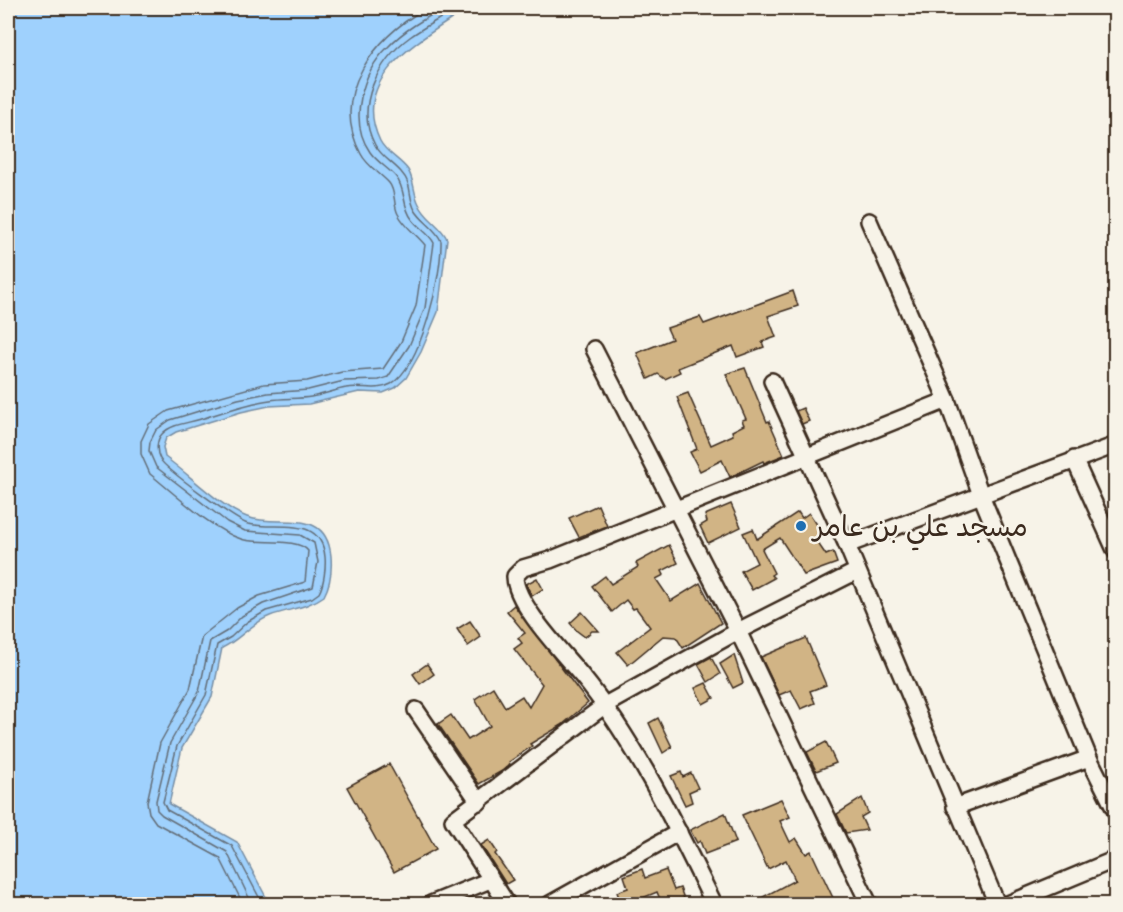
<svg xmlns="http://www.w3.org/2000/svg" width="1123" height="912" viewBox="0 0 1123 912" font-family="Caveat,'Playpen Sans Arabic',sans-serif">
<rect width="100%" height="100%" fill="#f7f3e8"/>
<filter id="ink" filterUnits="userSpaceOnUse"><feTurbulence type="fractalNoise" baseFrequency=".0167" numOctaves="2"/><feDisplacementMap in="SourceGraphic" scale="12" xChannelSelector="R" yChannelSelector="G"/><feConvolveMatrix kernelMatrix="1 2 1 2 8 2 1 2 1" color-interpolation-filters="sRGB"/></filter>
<g filter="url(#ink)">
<path fill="#9fd1fd" stroke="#778ea4" stroke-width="1.5" d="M 8,8 L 468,8 C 425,38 348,75 380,141 C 386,153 400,159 408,170 C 415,182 413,193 419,204 C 425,219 441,225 447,239 L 438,312 L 421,352 L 406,378 L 395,388 L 383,393 L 359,392 L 309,404 L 269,406 L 241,412 L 176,432 L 166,438 L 163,447 L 165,457 C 190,475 219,506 247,517 C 279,529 326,505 331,556 C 332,569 330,585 324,596 C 308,608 288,609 270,616 C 251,623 240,640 222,648 L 212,697 L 182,748 L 169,804 L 237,842 L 267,899 L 265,904 L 8,904 Z"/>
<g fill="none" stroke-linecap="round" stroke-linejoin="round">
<g stroke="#636d77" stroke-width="1.5">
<path d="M 243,904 L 220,858 L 156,823 L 149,813 L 147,802 L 160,743 L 190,689 L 202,636 L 237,608 L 259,596 L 305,582 L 308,551 C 297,537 258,545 241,539 C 211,529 175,494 150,474 L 141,454 L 141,441 L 149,424 L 168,411 L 264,384 L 307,381 L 342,372 L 383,369 L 401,342 L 416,306 L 425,245 C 416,234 405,227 398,214 C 393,205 396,191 389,183 C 380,173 367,166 361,154 C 328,93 376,37 426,8"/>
<path d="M 252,904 L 227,852 L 162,815 L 157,810 L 156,801 L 170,743 L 199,692 L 210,641 L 227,631 L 242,616 L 263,604 L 313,587 L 318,562 L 314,543 L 300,535 L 245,531 L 227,522 L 156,467 L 149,451 L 150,442 L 156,430 L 170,420 L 238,399 L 268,393 L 308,390 L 344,381 L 379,380 L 388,377 L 409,346 L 425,308 L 434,243 C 429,233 418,228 412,219 C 402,207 406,189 396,177 C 388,168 377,162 370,152 C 348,121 362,72 388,47 C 404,30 424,19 444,8"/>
<path d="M 260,904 L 260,899 L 232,846 L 167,810 L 163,802 L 177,746 L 206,695 L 217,645 L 231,637 L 247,622 L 266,611 L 312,598 L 319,593 C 324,584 326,567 325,557 C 321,514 277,531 248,524 C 237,521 165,469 160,459 C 156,452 156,440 162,434 C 172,423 191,423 204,418 C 226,411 248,403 270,400 C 284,398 298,399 311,397 C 323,395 334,390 346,388 C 361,385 377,392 391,384 C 422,365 442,275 441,241 C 436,228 422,222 415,210 C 410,201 411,192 408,183 C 402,167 383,160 375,145 C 354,107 378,60 410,37 C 425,26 442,18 457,8"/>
</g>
</g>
<g fill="#d1b485" stroke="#3b2a1e" stroke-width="1.5">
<polygon points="793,291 798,306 768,316 776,337 762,342 764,347 737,357 733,346 678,368 680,372 665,379 658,374 648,379 637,353 672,339 667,328 700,317 704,324"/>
<polygon points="745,368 767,422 769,421 784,455 764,463 763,461 730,477 722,460 700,471 690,452 697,449 677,397 688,393 711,445 733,435 732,431 744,425 742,420 746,419 726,374"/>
<polygon points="803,408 809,421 802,424 796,411"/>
<polygon points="731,504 741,527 708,543 700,526 707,522 705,515"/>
<polygon points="598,505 607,526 579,537 569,518"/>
<polygon points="798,512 802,518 809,513 823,533 815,539 826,555 833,552 837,563 804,575 780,538 762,549 774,573 771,575 774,578 752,590 741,571 757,563 743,533 753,529 757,539"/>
<polygon points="669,545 678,563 662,571 664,575 656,579 671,601 700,583 721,623 683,648 676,637 663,636 628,665 617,652 650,627 636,608 633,609 626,600 612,612 592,586 605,576 611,584 638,567 636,563"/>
<polygon points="537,578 543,589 532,596 526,584"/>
<polygon points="514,605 588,703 562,725 530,744 532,746 509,762 510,764 502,771 479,784 438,724 451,715 468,740 490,726 475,699 493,687 505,707 522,696 529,707 542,684 514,649 522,643 518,638 525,633 507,611"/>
<polygon points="582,612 599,631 592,631 585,637 577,631 570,623"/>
<polygon points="470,621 481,637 468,646 457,629"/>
<polygon points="806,638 826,685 810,691 815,703 801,709 791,690 779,695 761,657"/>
<polygon points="734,655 743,683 733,688 720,664"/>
<polygon points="711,657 720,674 708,682 698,664"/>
<polygon points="427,664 434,674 420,684 413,674"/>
<polygon points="706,683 714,698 703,704 695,688"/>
<polygon points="658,718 672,747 663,753 649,723"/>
<polygon points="826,742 836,763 816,771 807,752"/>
<polygon points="389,764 436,849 394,872 347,787"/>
<polygon points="681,772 683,777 691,773 698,788 689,792 692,802 685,805 671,776"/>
<polygon points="862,798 868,813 861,817 867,830 846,833 837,814"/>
<polygon points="781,799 790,817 780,821 790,842 796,838 806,854 811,851 834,900 823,904 750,904 795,880 786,860 768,869 742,815"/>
<polygon points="725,813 736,842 705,854 700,841 697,843 690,830"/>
<polygon points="489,840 497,852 495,854 513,880 506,884 481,845"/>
<polygon points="642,869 645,878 666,870 674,890 680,888 686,904 662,904 657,892 628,904 621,904 617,892 628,888 624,876"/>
</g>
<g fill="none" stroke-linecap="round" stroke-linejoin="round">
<defs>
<g id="minor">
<polyline points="869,221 947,400 981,495 1089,758 1116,812"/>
<polyline points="594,349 738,631 869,904"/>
<polyline points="772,381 847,545 997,904"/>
<polyline points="1074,459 1116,552"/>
<polyline points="847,545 1116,445"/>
<polyline points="416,710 479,802"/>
<polyline points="955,807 1089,758"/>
<polyline points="431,904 490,880"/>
<polyline points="507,904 453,820 605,705 738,631 857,571"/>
<polyline points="550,904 679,832"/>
<path d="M 714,904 C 677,828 636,742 582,676 C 564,654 514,603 515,576 L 523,568 L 550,560 L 947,400"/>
<polyline points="1008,904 1116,859"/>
</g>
</defs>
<use href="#minor" stroke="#3b2a1e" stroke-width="20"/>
<use href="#minor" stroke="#f7f3e8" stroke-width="15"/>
</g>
</g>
<circle fill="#1f6fb2" stroke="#f7f3e8" stroke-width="2" cx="801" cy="526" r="6"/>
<g text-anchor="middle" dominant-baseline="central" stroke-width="5" stroke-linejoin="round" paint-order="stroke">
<g font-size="28" fill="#3b2a1e" stroke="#f7f3e8" text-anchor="start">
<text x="813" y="526">مسجد علي بن عامر</text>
</g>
</g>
<rect width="1123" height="912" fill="none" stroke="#f7f3e8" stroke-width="30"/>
<rect x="15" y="15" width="1093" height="882" fill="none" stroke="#3b2a1e" stroke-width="2" filter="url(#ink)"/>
</svg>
